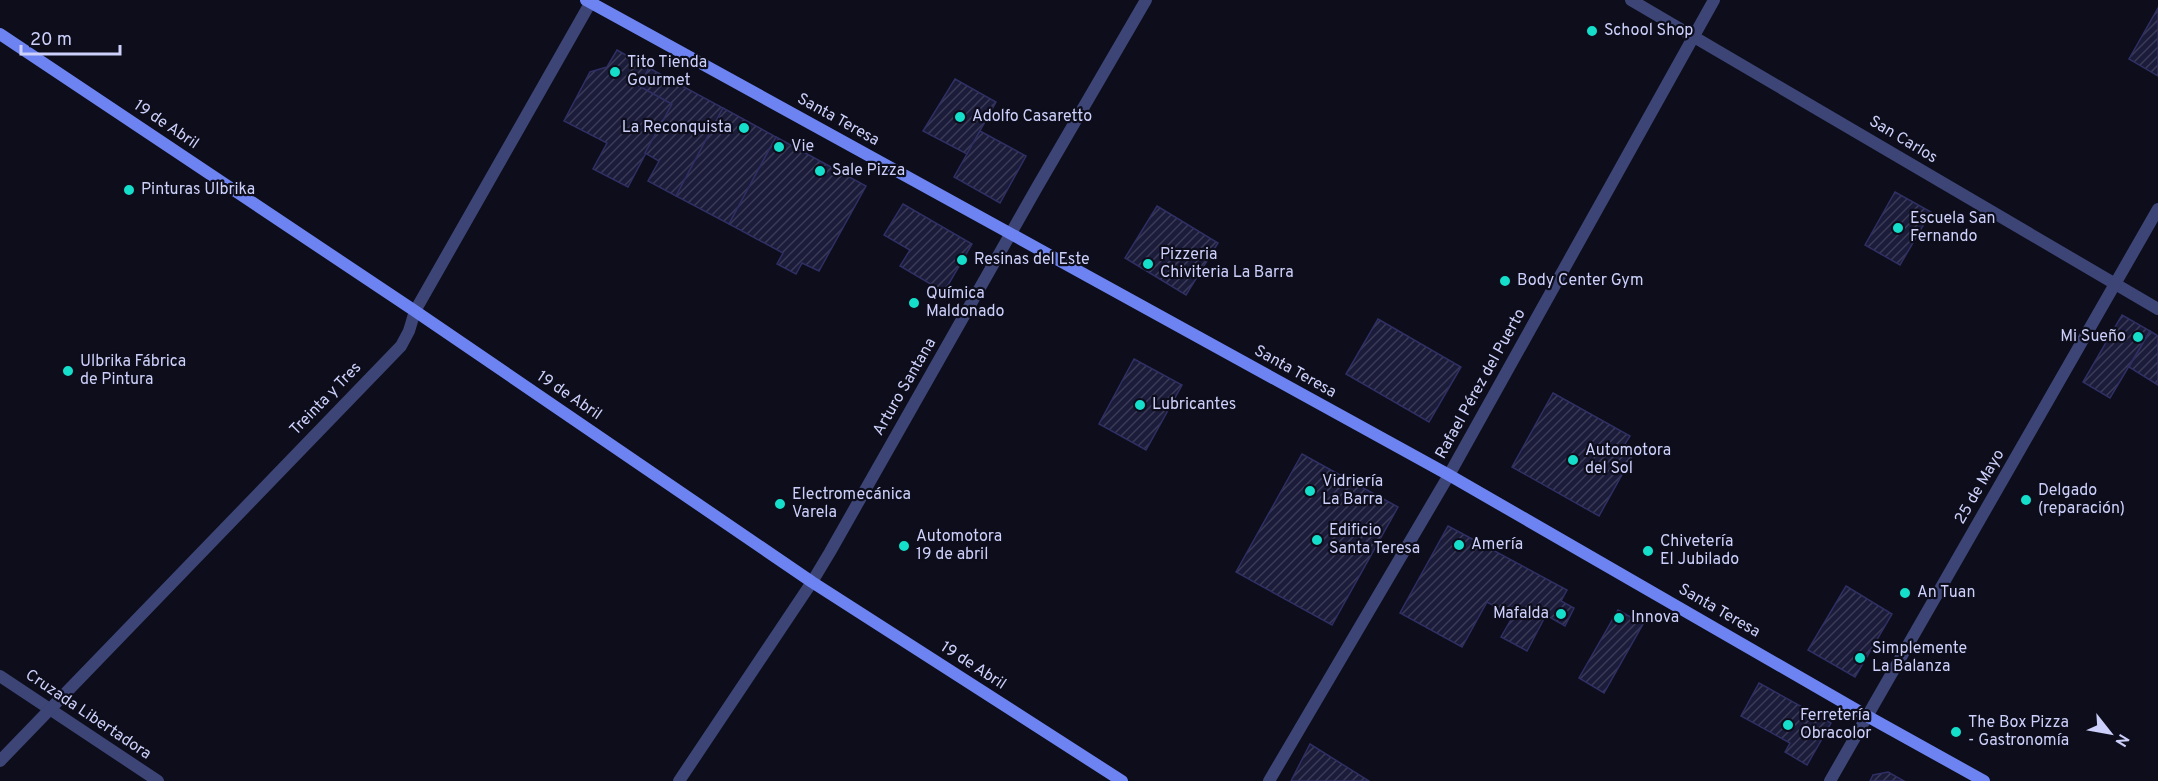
<svg xmlns="http://www.w3.org/2000/svg" width="2158" height="781" viewBox="0 0 2158 781" font-family="Overpass,sans-serif">
<defs>
<pattern id="building-hatch" width="6" height="6" patternUnits="userSpaceOnUse" patternTransform="scale(1.5)"><rect width="6" height="6" fill="#1b1b3a"/><path d="M-1 1l2-2M0 6l6-6M5 7l2-2" fill="none" stroke="#3b3b57"/></pattern>
</defs>
<rect width="100%" height="100%" fill="#0d0d1b"/>
<g fill="url(#building-hatch)" stroke="#2f2f64" stroke-width="1.5">
<polygon points="2158,8 2158,76 2129,59"/>
<polygon points="617,50 649,68 639,86 672,104 628,187 593,169 607,143 564,121 590,72 607,67"/>
<polygon points="649,68 723,108 676,196 648,181 659,161 645,153 672,104 639,86"/>
<polygon points="955,79 996,102 967,154 923,131"/>
<polygon points="723,108 776,137 729,224 676,196"/>
<polygon points="980,131 1026,156 1000,203 954,177"/>
<polygon points="776,137 866,186 819,271 802,263 796,274 777,264 783,253 729,224"/>
<polygon points="1895,192 1931,212 1900,265 1865,245"/>
<polygon points="903,204 972,244 944,292 900,266 910,250 884,235"/>
<polygon points="1157,206 1218,243 1186,295 1125,258"/>
<polygon points="2122,315 2150,331 2110,398 2083,382"/>
<polygon points="1378,319 1461,367 1429,422 1346,374"/>
<polygon points="2150,331 2158,336 2158,385 2129,367"/>
<polygon points="1134,359 1182,385 1146,450 1099,424"/>
<polygon points="1553,393 1630,436 1623,447 1634,453 1599,516 1512,467"/>
<polygon points="1302,454 1398,507 1332,625 1236,572"/>
<polygon points="1448,526 1567,590 1561,601 1574,608 1565,626 1546,615 1527,651 1501,637 1513,616 1487,602 1462,647 1400,613"/>
<polygon points="1846,586 1892,614 1855,677 1808,650"/>
<polygon points="1618,610 1643,624 1604,693 1579,678"/>
<polygon points="1759,683 1831,723 1807,765 1785,752 1790,743 1741,716"/>
<polygon points="1310,744 1369,781 1291,781"/>
<polygon points="1888,772 1904,781 1870,781 1873,775"/>
</g>
<g fill="none" stroke-linecap="round" stroke-linejoin="round">
<g stroke="#3c4576" stroke-width="12">
<polyline points="1631,0 2158,309"/>
<polyline points="0,676 158,781"/>
<polyline points="0,761 401,346 409,331 415,311 592,0"/>
<polyline points="679,781 812,582 830,552 1036,189 1146,0"/>
<polyline points="1269,781 1449,475 1714,0"/>
<polyline points="1830,781 2158,209"/>
</g>
<g stroke="#6c83f1" stroke-width="12">
<polyline points="586,0 1449,475 1867,716 1984,781"/>
<polyline points="0,34 415,311 812,582 1122,781"/>
</g>
</g>
<g fill="#15deca" stroke="#0d0d1b" stroke-width="2">
<circle cx="1592" cy="31" r="6"/>
<circle cx="615" cy="72" r="6"/>
<circle cx="960" cy="117" r="6"/>
<circle cx="744" cy="128" r="6"/>
<circle cx="779" cy="147" r="6"/>
<circle cx="820" cy="171" r="6"/>
<circle cx="129" cy="190" r="6"/>
<circle cx="1898" cy="228" r="6"/>
<circle cx="962" cy="260" r="6"/>
<circle cx="1148" cy="264" r="6"/>
<circle cx="1505" cy="281" r="6"/>
<circle cx="914" cy="303" r="6"/>
<circle cx="2138" cy="337" r="6"/>
<circle cx="68" cy="371" r="6"/>
<circle cx="1140" cy="405" r="6"/>
<circle cx="1573" cy="460" r="6"/>
<circle cx="1310" cy="491" r="6"/>
<circle cx="2026" cy="500" r="6"/>
<circle cx="780" cy="504" r="6"/>
<circle cx="1317" cy="540" r="6"/>
<circle cx="1459" cy="545" r="6"/>
<circle cx="904" cy="546" r="6"/>
<circle cx="1648" cy="551" r="6"/>
<circle cx="1905" cy="593" r="6"/>
<circle cx="1561" cy="614" r="6"/>
<circle cx="1619" cy="618" r="6"/>
<circle cx="1860" cy="658" r="6"/>
<circle cx="1788" cy="725" r="6"/>
<circle cx="1956" cy="732" r="6"/>
</g>
<g text-anchor="middle" dominant-baseline="central" stroke-width="4.5" stroke-linejoin="round" paint-order="stroke">
<g font-size="16" fill="#ccd0fa" stroke="#0d0d1b" text-anchor="start">
<text x="1604" y="31">School Shop</text>
<text x="627" y="63">Tito Tienda<tspan x="627" dy="18">Gourmet</tspan></text>
<text x="972" y="117">Adolfo Casaretto</text>
<text x="732" y="128" text-anchor="end">La Reconquista</text>
<text x="791" y="147">Vie</text>
<text x="832" y="171">Sale Pizza</text>
<text x="141" y="190">Pinturas Ulbrika</text>
<text x="1910" y="219">Escuela San<tspan x="1910" dy="18">Fernando</tspan></text>
<text x="1160" y="255">Pizzeria<tspan x="1160" dy="18">Chiviteria La Barra</tspan></text>
<text x="974" y="260">Resinas del Este</text>
<text x="1517" y="281">Body Center Gym</text>
<text x="926" y="294">Química<tspan x="926" dy="18">Maldonado</tspan></text>
<text x="2126" y="337" text-anchor="end">Mi Sueño</text>
<text x="80" y="362">Ulbrika Fábrica<tspan x="80" dy="18">de Pintura</tspan></text>
<text x="1152" y="405">Lubricantes</text>
<text x="1585" y="451">Automotora<tspan x="1585" dy="18">del Sol</tspan></text>
<text x="1322" y="482">Vidriería<tspan x="1322" dy="18">La Barra</tspan></text>
<text x="2038" y="491">Delgado<tspan x="2038" dy="18">(reparación)</tspan></text>
<text x="792" y="495">Electromecánica<tspan x="792" dy="18">Varela</tspan></text>
<text x="1329" y="531">Edificio<tspan x="1329" dy="18">Santa Teresa</tspan></text>
<text x="916" y="537">Automotora<tspan x="916" dy="18">19 de abril</tspan></text>
<text x="1660" y="542">Chivetería<tspan x="1660" dy="18">El Jubilado</tspan></text>
<text x="1471" y="545">Amería</text>
<text x="1917" y="593">An Tuan</text>
<text x="1549" y="614" text-anchor="end">Mafalda</text>
<text x="1631" y="618">Innova</text>
<text x="1872" y="649">Simplemente<tspan x="1872" dy="18">La Balanza</tspan></text>
<text x="1800" y="716">Ferretería<tspan x="1800" dy="18">Obracolor</tspan></text>
<text x="1968" y="723">The Box Pizza<tspan x="1968" dy="18">- Gastronomía</tspan></text>
</g>
<g font-size="16" fill="#ccd0fa" stroke="#0d0d1b">
<text transform="translate(838 120) rotate(29)">Santa Teresa</text>
<text transform="translate(166 125) rotate(34)">19 de Abril</text>
<text transform="translate(1903 140) rotate(31)">San Carlos</text>
<text transform="translate(1295 372) rotate(29)">Santa Teresa</text>
<text transform="translate(1481 384) rotate(-61)">Rafael Pérez del Puerto</text>
<text transform="translate(905 387) rotate(-60)">Arturo Santana</text>
<text transform="translate(569 396) rotate(34)">19 de Abril</text>
<text transform="translate(326 399) rotate(-46)">Treinta y Tres</text>
<text transform="translate(1980 487) rotate(-60)">25 de Mayo</text>
<text transform="translate(1719 611) rotate(30)">Santa Teresa</text>
<text transform="translate(973 666) rotate(33)">19 de Abril</text>
<text transform="translate(88 715) rotate(34)">Cruzada Libertadora</text>
</g>
</g>
<g transform="translate(2110 733) rotate(121)" stroke="#0d0d1b" stroke-width="4.5" paint-order="stroke">
<path d="M0-4.5L10 22L0 15L-10 22Z" fill="#ccd0fa"/>
<text y="-9" font-size="16" font-weight="bold" text-anchor="middle" fill="#ccd0fa">N</text>
</g>
<path d="M21 45v9h99v-9" fill="none" stroke="#ccd0fa" stroke-width="3"/>
<text x="30" y="45" font-size="18" fill="#ccd0fa" stroke="#0d0d1b" stroke-width="4.5" paint-order="stroke">20 m</text>
</svg>
